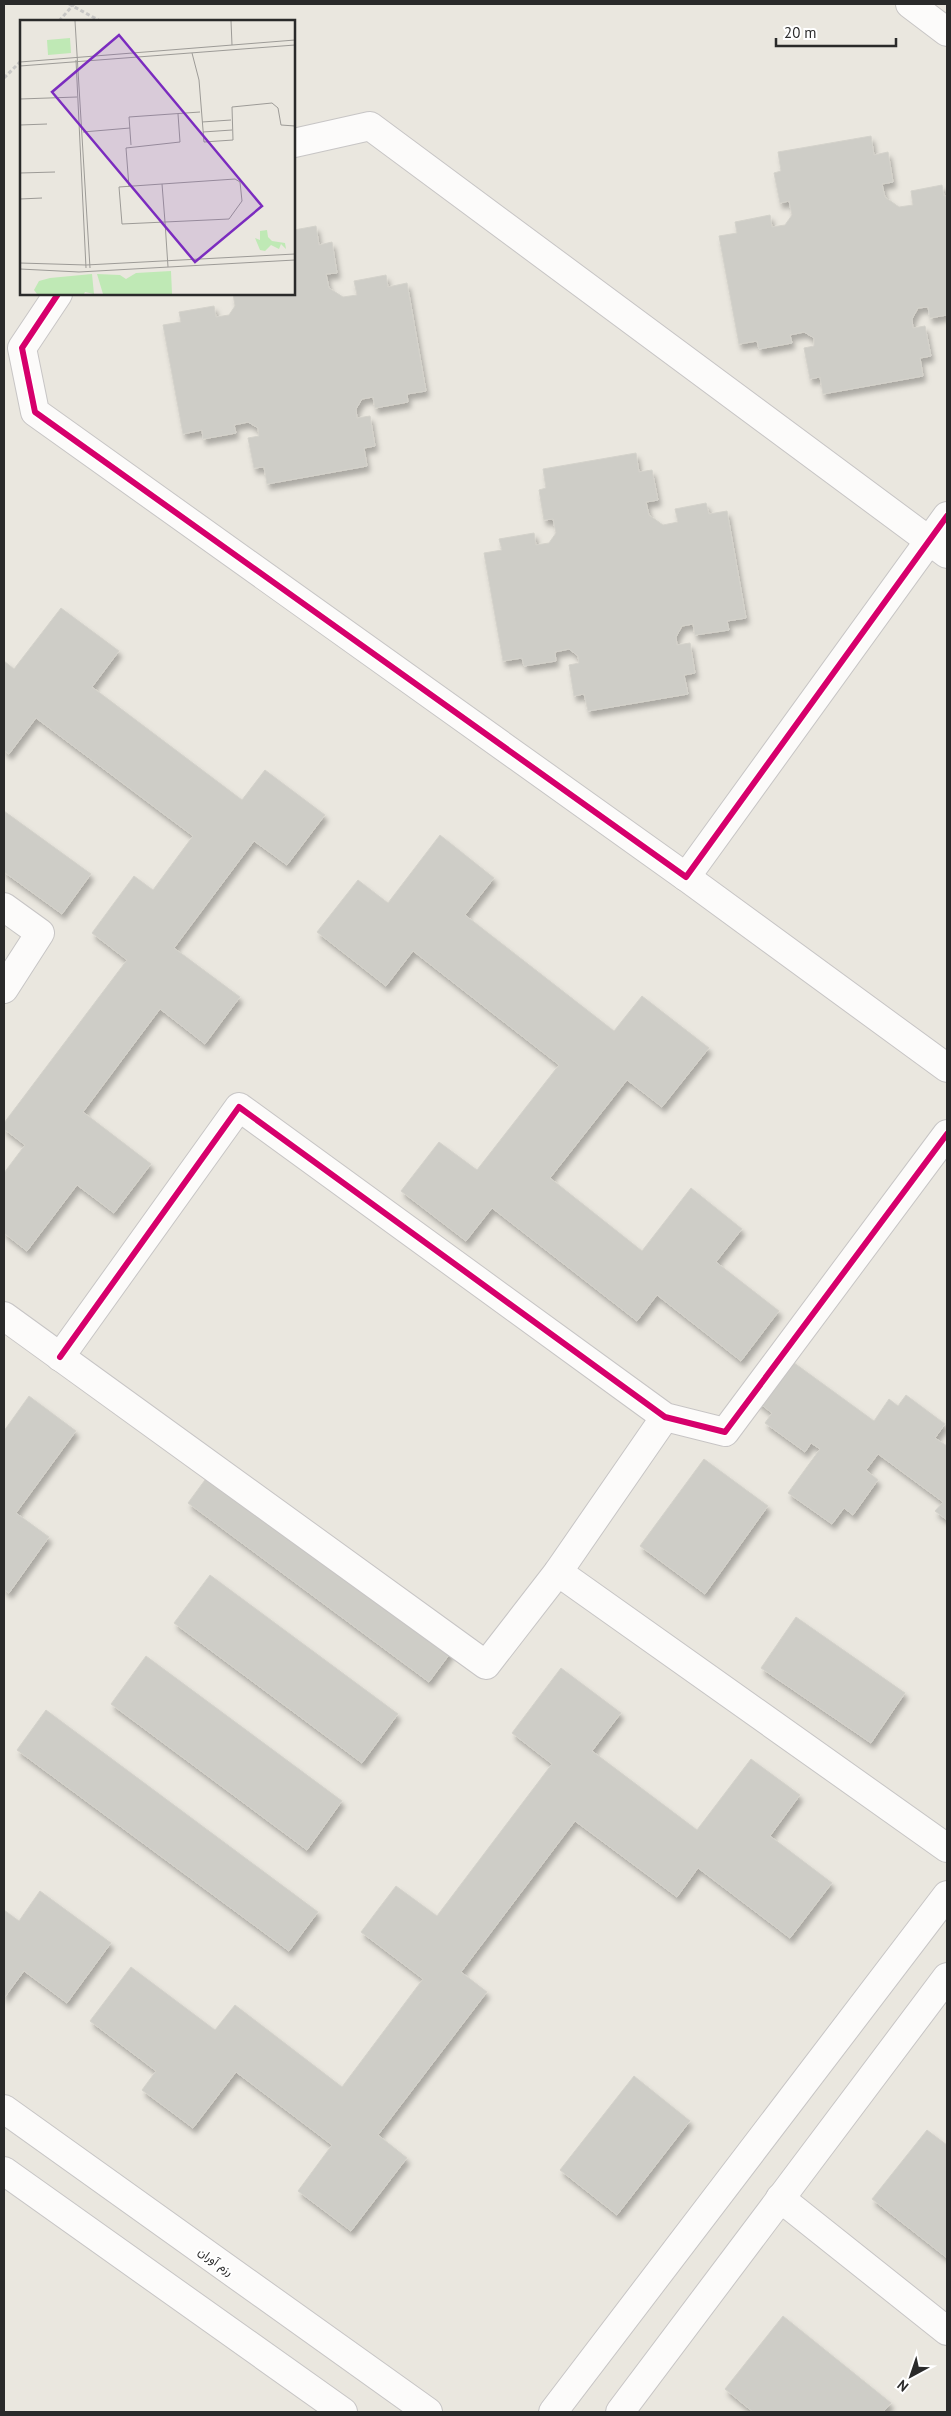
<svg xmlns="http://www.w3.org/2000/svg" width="951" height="2416" viewBox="0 0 951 2416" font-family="'PT Sans',Vazirmatn,sans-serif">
<defs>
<filter id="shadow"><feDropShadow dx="3" dy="5.5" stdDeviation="2.5" flood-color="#0004"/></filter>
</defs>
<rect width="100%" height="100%" fill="#eae7df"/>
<g fill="#cecdc7" stroke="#d4d2cb" filter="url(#shadow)">
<polygon points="871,136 874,155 888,152 893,182 882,184 885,197 899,207 913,205 911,191 942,185 944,196 947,196 947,315 930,318 928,307 918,308 912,319 913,328 925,326 931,356 920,358 923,376 823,394 820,377 810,379 804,348 814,346 814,338 804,332 790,335 792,343 759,349 757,341 739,344 719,236 737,233 735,222 770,215 772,227 785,225 792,215 789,201 780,203 774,173 781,171 778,152"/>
<polygon points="316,226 319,245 332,242 337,273 326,274 329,288 343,297 357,295 354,281 386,275 388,287 407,283 426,391 407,394 408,402 375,408 373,397 362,399 356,409 357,418 370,416 375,446 364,448 367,466 267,484 264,467 254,468 248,438 259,436 258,428 248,422 234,425 236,433 203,439 202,430 183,434 163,325 181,322 179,312 214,306 216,317 229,315 235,306 233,294 294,294 294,230"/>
<polygon points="636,453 639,472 652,470 658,500 646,502 649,515 663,525 678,522 675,509 706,503 709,514 727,511 746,618 727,621 729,630 695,635 693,624 682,626 676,637 677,645 690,643 695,673 684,675 688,694 588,711 584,694 574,696 569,665 579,663 578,656 569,649 555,652 556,661 524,666 522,658 503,661 484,553 502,550 499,539 534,533 536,545 549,543 556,533 553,519 544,520 539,490 546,488 543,469"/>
<polygon points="61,608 119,651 92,687 242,800 265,770 325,815 287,865 254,841 174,948 240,997 205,1044 160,1009 83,1112 151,1164 114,1213 77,1185 27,1251 4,1233 4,1173 25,1145 4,1129 4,1123 127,960 92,933 134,876 153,890 193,836 36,718 9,754 4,750 4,661 14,669"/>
<polygon points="4,811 91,874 62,914 4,872"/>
<polygon points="440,835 494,878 465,915 614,1031 642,996 709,1048 662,1107 627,1080 550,1178 642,1251 691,1188 742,1229 716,1262 779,1311 741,1361 657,1295 637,1321 492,1208 466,1241 401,1191 439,1142 477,1170 559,1065 413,951 386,986 317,932 358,880 388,903"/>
<polygon points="786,1357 874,1421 889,1399 898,1406 906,1395 945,1424 935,1438 947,1446 947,1520 935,1511 943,1502 878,1454 866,1470 878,1480 853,1515 844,1508 832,1524 788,1493 820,1449 811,1443 805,1452 765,1423 772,1413 755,1400"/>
<polygon points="29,1396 76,1431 16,1513 49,1537 9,1593 4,1589 4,1431"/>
<polygon points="704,1459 768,1506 705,1594 640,1546"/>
<polygon points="216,1465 457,1644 429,1682 188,1503"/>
<polygon points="210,1575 398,1714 362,1763 174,1623"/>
<polygon points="796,1617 905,1693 871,1743 761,1668"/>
<polygon points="146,1656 342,1801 307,1850 111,1704"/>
<polygon points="561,1668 621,1713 592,1751 697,1830 751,1759 800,1795 770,1836 832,1883 790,1938 698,1868 677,1897 575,1821 461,1972 487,1992 378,2135 407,2158 351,2231 298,2191 332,2145 236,2072 193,2128 142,2090 156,2071 90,2021 131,1967 215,2030 235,2005 342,2087 423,1979 361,1932 396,1886 437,1916 552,1764 512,1733"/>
<polygon points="46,1710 318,1912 289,1951 17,1750"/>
<polygon points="40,1891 111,1943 67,2003 24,1971 4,1998 4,1910 19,1921"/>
<polygon points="634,2076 690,2121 617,2215 560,2170"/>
<polygon points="927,2130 947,2145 947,2258 872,2199"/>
<polygon points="783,2316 891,2403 883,2412 753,2412 725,2389"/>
</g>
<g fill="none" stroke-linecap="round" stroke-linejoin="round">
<defs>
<g id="minor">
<polyline points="910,4 947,32"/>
<polyline points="294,143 370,126 947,554"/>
<polyline points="58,294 22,348 35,412 686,877 947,516"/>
<polyline points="686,877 947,1068"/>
<polyline points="4,907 40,933 4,989"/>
<polyline points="4,1316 486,1665 558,1572 665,1417"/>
<polyline points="60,1357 239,1107 665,1417 725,1432 947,1134"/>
<polyline points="558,1572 947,1848"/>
<polyline points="4,2109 428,2412"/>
<polyline points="4,2171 343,2412"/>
<polyline points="780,2198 947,2331"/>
<polyline points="553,2412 947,1895"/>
<polyline points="620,2412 947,1977"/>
</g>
</defs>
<use href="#minor" stroke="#c7c5c5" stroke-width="30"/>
<g stroke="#c7c6c5" stroke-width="3" stroke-dasharray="4 2.5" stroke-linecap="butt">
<polyline points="69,4 100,21"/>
<polyline points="59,21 74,4"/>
<polyline points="4,78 21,61"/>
</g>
<use href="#minor" stroke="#fcfbfa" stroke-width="28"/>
<defs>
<g id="cycleway">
<polyline points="58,294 22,348 35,412 686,877 947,516"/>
<polyline points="60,1357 239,1107 665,1417 725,1432 947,1134"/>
</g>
</defs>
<use href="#cycleway" stroke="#fff" stroke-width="9"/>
<use href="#cycleway" stroke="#d6006c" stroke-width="6"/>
</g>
<g text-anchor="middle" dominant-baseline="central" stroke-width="4" stroke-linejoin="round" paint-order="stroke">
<g font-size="12" fill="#2a2a2a" stroke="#fff">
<text transform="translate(216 2261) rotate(35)">رزم آوران</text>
</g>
</g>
<g transform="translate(20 20)">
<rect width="275" height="275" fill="#eae7df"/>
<path d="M 50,18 L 51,33 L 28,35 L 27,20 ZM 247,210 L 248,217 L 252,221 L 265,223 L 266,229 L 261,224 L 259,229 L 251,225 L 245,231 L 240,230 L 235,218 L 240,220 L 240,211 ZM 151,251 L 152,274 L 83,274 L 77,254 L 100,255 L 106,259 L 116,253 ZM 72,254 L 74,274 L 65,272 L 64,274 L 17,274 L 14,270 L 19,261 L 30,258 Z" fill="#bfe9b5"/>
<path fill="none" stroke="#9d9b97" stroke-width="1" d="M 55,1 L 70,248M 211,1 L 212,25M 172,33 L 179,60 L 184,122 L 213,120 L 212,87 L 252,83 L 258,88 L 261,105 L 275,106M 56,40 L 66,248M 0,42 L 275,20M 0,46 L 275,25M 0,79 L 57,77M 182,102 L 211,100M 0,105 L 27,104M 63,112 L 110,108M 183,112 L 212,110M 111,125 L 109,97 L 180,92M 0,153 L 35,152M 142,164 L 99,167 L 102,204 L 145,202 L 209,199 L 222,181 L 220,162 L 215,159 L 142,164 L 145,202 L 148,247M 109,167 L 106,128 L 160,122 L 158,94M 0,179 L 22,178M 0,243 L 66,245 L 275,234M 0,249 L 59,252 L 275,240"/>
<path fill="#7b2cbf" fill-opacity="0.15" stroke="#7b2cbf" stroke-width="2.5" d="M 99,15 L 242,186 L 175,242 L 32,72 Z"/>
<rect width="275" height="275" fill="none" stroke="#2a2a2a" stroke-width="2.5"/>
</g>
<rect width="951" height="2416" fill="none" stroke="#2a2a2a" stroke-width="10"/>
<g transform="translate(911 2376) rotate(220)" stroke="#ffffff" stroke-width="4" paint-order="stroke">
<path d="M0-4L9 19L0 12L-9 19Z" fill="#2a2a2a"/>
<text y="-8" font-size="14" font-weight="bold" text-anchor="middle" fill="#2a2a2a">N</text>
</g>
<path d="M776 38v8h120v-8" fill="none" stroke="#2a2a2a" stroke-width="2.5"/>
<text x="784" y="38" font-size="15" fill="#2a2a2a" stroke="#ffffff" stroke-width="4" paint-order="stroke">20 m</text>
</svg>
